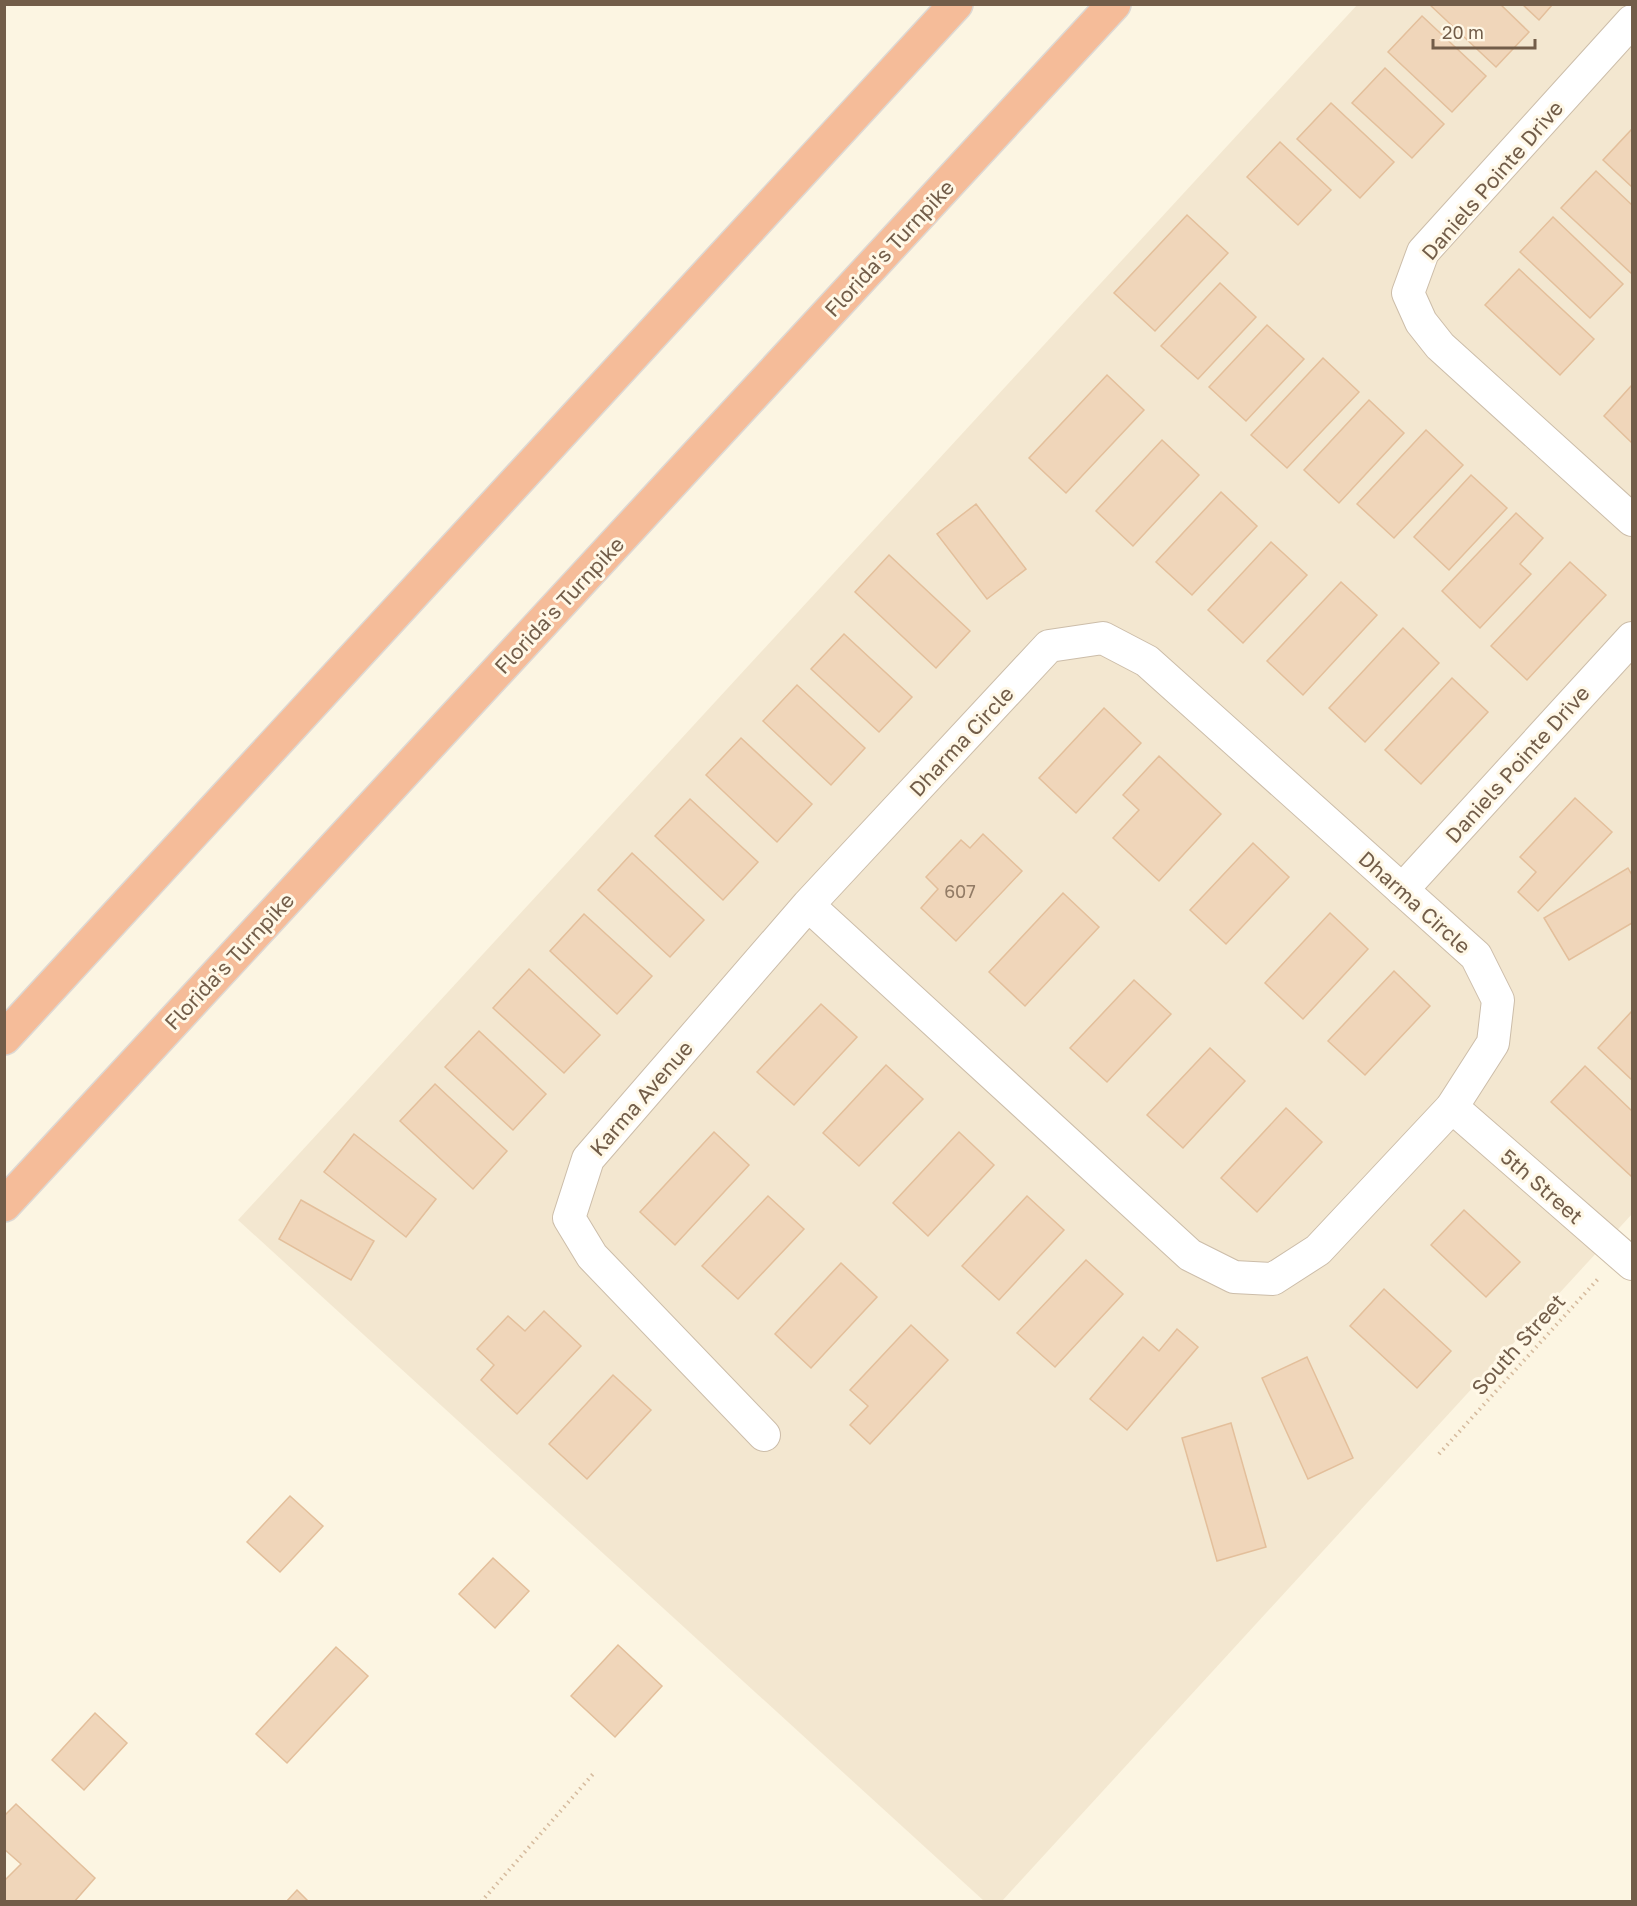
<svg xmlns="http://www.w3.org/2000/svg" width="1637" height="1906" viewBox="0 0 1637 1906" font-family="'Golos Text',sans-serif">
<rect width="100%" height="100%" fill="#fcf5e2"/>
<polygon fill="#f3e7d0" points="1357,5 1632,5 1632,1214 1002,1901 984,1901 238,1220"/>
<g fill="#f0d6ba" stroke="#e3bf9b" stroke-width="1.5">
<polygon points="1429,4 1500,4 1529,32 1496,67"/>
<polygon points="1522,4 1553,4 1539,20"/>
<polygon points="1422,16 1486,76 1452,112 1388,52"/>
<polygon points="1385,68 1444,124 1412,158 1352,103"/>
<polygon points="1331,103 1394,162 1360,198 1297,139"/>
<polygon points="1632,129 1632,187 1603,160"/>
<polygon points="1280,142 1331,190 1298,225 1247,177"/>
<polygon points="1596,171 1632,205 1632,274 1561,208"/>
<polygon points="1187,215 1228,253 1155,331 1114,293"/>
<polygon points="1553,217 1623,284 1590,318 1520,252"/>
<polygon points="1519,269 1594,339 1560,375 1485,305"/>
<polygon points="1220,283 1256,317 1198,379 1161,346"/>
<polygon points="1267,325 1304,359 1246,421 1209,387"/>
<polygon points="1323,358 1359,392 1287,468 1251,435"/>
<polygon points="1107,375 1144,410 1066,493 1029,458"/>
<polygon points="1632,385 1632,443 1604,416"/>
<polygon points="1369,400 1404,433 1339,503 1304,470"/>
<polygon points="1426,430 1463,465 1394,538 1357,504"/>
<polygon points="1162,440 1199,475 1133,546 1096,511"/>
<polygon points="1471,475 1507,508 1449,570 1414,537"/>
<polygon points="1221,492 1257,526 1192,595 1156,562"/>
<polygon points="976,504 1026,569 987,599 937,534"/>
<polygon points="1516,513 1543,538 1520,564 1531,574 1480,628 1442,591"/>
<polygon points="1271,542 1307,575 1243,643 1208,610"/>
<polygon points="889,555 970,631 936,668 855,592"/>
<polygon points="1570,562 1606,595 1527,680 1491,646"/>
<polygon points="1341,582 1377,615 1303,695 1267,661"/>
<polygon points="1403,628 1439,663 1365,742 1329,708"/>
<polygon points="844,634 912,697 879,732 811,669"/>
<polygon points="1452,678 1488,712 1421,784 1385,750"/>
<polygon points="797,685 865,748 831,785 763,721"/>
<polygon points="1104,708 1141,743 1076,813 1039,778"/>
<polygon points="741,738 812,804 777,842 706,775"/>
<polygon points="1159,756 1221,814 1159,881 1113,838 1139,810 1123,795"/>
<polygon points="1575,798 1612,832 1538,911 1518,892 1536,872 1520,857"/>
<polygon points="690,799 758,862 723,900 655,836"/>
<polygon points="983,834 1022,871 956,941 921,908 938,889 926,877 961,840 970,848"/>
<polygon points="1253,843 1289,877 1226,944 1190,910"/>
<polygon points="632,853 704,920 670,957 598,890"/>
<polygon points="1628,868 1632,875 1632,923 1569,960 1544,918"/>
<polygon points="1063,893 1099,927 1025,1006 989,972"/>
<polygon points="1330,913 1368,949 1303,1019 1265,983"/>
<polygon points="584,914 652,976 617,1014 550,951"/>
<polygon points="529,969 600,1035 564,1073 493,1008"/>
<polygon points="1394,971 1430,1006 1365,1075 1328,1041"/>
<polygon points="1134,980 1171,1014 1107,1082 1070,1048"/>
<polygon points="821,1004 857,1037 794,1105 757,1072"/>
<polygon points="1632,1011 1632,1080 1598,1048"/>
<polygon points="479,1031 546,1094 513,1130 445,1067"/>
<polygon points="1210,1048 1245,1081 1183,1148 1147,1115"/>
<polygon points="886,1065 923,1099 859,1166 823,1133"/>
<polygon points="1585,1066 1632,1111 1632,1174 1631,1176 1551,1102"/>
<polygon points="435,1084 507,1151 473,1189 400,1121"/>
<polygon points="1286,1108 1322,1142 1257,1212 1221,1178"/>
<polygon points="714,1132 749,1165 675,1245 640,1212"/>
<polygon points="959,1132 994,1165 928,1236 893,1203"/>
<polygon points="354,1134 436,1199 406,1237 324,1172"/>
<polygon points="768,1196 804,1229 738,1299 702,1266"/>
<polygon points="1027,1196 1064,1230 999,1300 962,1266"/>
<polygon points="301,1200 374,1241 351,1280 279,1239"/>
<polygon points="1464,1210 1520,1262 1486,1297 1431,1245"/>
<polygon points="1086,1260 1123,1294 1055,1367 1017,1333"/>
<polygon points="841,1263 877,1297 811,1368 775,1334"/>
<polygon points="1384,1289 1451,1351 1417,1388 1350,1326"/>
<polygon points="544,1311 581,1346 517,1414 481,1380 494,1365 477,1349 508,1316 525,1331"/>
<polygon points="911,1325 948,1360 870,1444 850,1425 868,1406 850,1390"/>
<polygon points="1177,1329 1198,1347 1127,1430 1090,1399 1143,1337 1159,1351"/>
<polygon points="1307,1357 1353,1458 1308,1479 1262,1378"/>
<polygon points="613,1375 651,1410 587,1479 549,1444"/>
<polygon points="1231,1423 1266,1547 1217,1561 1182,1438"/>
<polygon points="290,1496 323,1526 280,1572 247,1542"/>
<polygon points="493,1558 529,1591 495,1628 459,1594"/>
<polygon points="618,1645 662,1686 615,1737 571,1696"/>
<polygon points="336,1647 368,1676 287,1763 256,1734"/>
<polygon points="95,1713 127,1743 84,1790 52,1760"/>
<polygon points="16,1804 95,1878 74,1902 4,1902 4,1881 21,1864 4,1849 4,1816"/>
<polygon points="297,1890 309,1902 286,1902"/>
</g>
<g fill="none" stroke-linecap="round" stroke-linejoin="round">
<defs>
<g id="street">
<polyline points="1632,21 1423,252 1408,293 1421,322 1440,346 1632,520"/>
<polyline points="1402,890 1632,638"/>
<polyline points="1452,1107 1632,1264"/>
<polyline points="764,1435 592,1256 569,1218 588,1159 808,905 1049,646 1103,638 1147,661 1476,956 1498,1000 1493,1043 1452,1107 1318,1250 1273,1279 1234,1277 1190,1255 808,905"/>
</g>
<g id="highway">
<polyline points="4,1038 956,4"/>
<polyline points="4,1205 1114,4"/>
</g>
</defs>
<use href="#street" stroke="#ccbda9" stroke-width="34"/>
<use href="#highway" stroke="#ddd8d3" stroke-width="36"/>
<g stroke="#d5ba9d" stroke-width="4" stroke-dasharray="1.5 4.5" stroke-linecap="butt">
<polyline points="1439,1454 1598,1279"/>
<polyline points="481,1902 593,1774"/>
</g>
<use href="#street" stroke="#fff" stroke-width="32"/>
<use href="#highway" stroke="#f5bc99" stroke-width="33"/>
</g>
<g text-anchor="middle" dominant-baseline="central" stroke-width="6" stroke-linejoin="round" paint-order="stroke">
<g font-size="18" fill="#927b65">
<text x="960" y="891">607</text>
</g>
<g font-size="21" fill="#725d49" stroke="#fff8e7">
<text transform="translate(1492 180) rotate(-49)">Daniels Pointe Drive</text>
<text transform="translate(889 248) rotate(-47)">Florida's Turnpike</text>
<text transform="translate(559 605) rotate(-47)">Florida's Turnpike</text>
<text transform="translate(961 741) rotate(-47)">Dharma Circle</text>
<text transform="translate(1517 764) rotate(-48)">Daniels Pointe Drive</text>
<text transform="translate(1415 902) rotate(42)">Dharma Circle</text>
<text transform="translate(229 961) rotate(-47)">Florida's Turnpike</text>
<text transform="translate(641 1098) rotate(-49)">Karma Avenue</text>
<text transform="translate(1542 1186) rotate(41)">5th Street</text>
<text transform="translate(1518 1344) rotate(-48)">South Street</text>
</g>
</g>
<rect width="1637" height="1906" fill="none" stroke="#725d49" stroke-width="12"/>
<path d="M1433 39v9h102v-9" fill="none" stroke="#725d49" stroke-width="3"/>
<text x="1442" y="39" font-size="18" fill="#725d49" stroke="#fff8e7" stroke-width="4.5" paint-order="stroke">20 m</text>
</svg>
